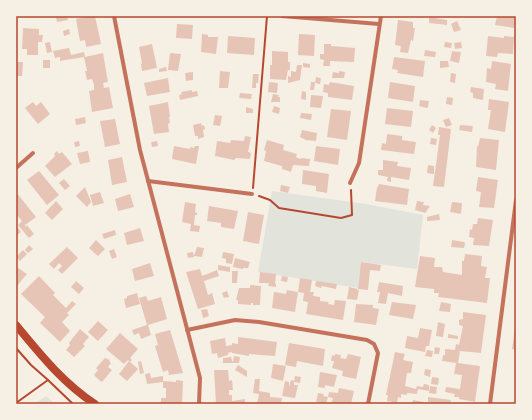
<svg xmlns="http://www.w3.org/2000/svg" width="532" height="420" viewBox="0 0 532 420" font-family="'Crimson Pro',serif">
<rect width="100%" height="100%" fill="#f6efe4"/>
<g fill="#e2e4dc">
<polygon points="272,191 366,204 423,215 417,269 361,262 358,288 258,272"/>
<polygon points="46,396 55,404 34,404"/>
</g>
<g fill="#e6c5b7">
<polygon points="67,16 68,20 57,22 56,17"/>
<polygon points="92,16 95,16 101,44 86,47 85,40 80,41 76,19"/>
<polygon points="497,16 515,17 514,28 495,25"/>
<polygon points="429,17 447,20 447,25 429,23"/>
<polygon points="398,20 413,22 413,28 415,28 413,41 411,40 408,53 400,52 401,46 395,45"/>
<polygon points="457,21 461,30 454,32 451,24"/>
<polygon points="177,24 193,25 192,39 176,38"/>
<polygon points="23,28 39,29 39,35 43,35 42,42 38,42 38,55 27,55 27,49 22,49"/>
<polygon points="69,29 70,34 64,36 63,31"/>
<polygon points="202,34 208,35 208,37 218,37 216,54 201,52"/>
<polygon points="299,34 315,35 314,56 298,55"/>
<polygon points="228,36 255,38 254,55 227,53"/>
<polygon points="488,36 504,38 504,36 514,37 513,54 498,53 497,57 486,56"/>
<polygon points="50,42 52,52 47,53 45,43"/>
<polygon points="445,42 452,43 451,48 444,47"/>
<polygon points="461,42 462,48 455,49 454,43"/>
<polygon points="152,44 157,68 142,71 141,64 142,63 139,47"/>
<polygon points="324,44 331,44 331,46 355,48 354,62 330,61 330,66 323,66 324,60 320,59 320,54 324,54"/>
<polygon points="69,48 71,55 84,52 85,57 103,53 108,82 103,83 104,88 109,87 113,108 92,112 89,91 94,90 94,85 92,79 87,80 85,71 87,71 84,57 60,61 60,57 55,58 53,51"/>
<polygon points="425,50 436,52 435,57 424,56"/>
<polygon points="272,51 288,52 288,62 290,62 290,70 288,70 286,80 270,79 270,65 272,65"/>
<polygon points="452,51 461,52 459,63 450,61"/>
<polygon points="170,53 181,54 178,71 168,70"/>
<polygon points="394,57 425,61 423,77 397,73 398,70 392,69"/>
<rect x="43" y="60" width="7" height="8"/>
<polygon points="440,61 448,61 449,67 440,68"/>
<polygon points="492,61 511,64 508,91 495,89 496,84 486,82 487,68 491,69"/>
<polygon points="16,62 23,62 22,76 16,76"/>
<polygon points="303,63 310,64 310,68 303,67"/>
<polygon points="297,65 302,65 300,80 288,83 288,76 291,77 291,71 296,72"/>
<polygon points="166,67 167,71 159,72 159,69"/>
<polygon points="220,71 230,72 228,88 219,88"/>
<polygon points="339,71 345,72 344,78 332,78 333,72 339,73"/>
<polygon points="193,72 193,80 186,81 185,73"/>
<polygon points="451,73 456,74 455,83 450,82"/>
<polygon points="253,74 259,74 258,83 256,83 256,88 252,88"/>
<polygon points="316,77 321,78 320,84 315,83"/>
<polygon points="168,78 170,92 147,96 144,83"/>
<polygon points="269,82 278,83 277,93 268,92"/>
<polygon points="311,82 315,82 314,90 310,90"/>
<polygon points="330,82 354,86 352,100 328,97 328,93 323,92 324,84 329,85"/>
<polygon points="390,82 415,86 413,102 388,98"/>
<polygon points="471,87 484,89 483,100 473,98 473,93 470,92"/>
<polygon points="192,90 192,92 197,91 198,96 180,100 179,95 182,94 181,92"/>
<polygon points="302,91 306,92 306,100 301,99"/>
<polygon points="240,93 252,94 251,99 239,98"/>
<polygon points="273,94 279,95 278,97 280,97 280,102 271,102"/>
<polygon points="311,95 323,96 321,108 310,107"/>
<polygon points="447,97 453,98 452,105 446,104"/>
<polygon points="489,99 509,102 505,132 488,129 491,110 488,110"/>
<polygon points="420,100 429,101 428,107 427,108 419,106"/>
<polygon points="33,102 36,106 41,102 50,114 38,124 25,108"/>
<polygon points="168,102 170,117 169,117 170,123 168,124 169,132 154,134 149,106"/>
<polygon points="274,106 280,108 279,114 272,112"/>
<polygon points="246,107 253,109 253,113 246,113"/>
<polygon points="387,108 413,111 411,127 385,124"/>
<polygon points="331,109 351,111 347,140 327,137"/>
<polygon points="301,113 312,114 311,120 300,118"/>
<polygon points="215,115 222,116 220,126 213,125"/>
<polygon points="85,117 86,123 76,125 75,119"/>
<polygon points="449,118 452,125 446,127 443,120"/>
<polygon points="115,119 120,144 105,147 100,121"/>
<polygon points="201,123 202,126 204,125 205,129 203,130 204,137 198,139 198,136 195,136 193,125"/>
<polygon points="432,125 436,128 433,133 429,130"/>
<polygon points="460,125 473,126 472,132 459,130"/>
<polygon points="439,127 451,129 444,187 433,186 440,135 438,135"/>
<polygon points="302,130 317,133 316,141 306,140 300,137"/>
<polygon points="387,134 402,136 402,140 416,142 414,154 381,150 382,143 386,144"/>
<polygon points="245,136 251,137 248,152 251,153 250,159 236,158 234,160 215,156 217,141 230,143 231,140 244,141"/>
<polygon points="431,138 437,139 436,145 430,144"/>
<polygon points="480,138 499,140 496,170 476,167 477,146 478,147"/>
<polygon points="267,140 284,145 283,150 297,154 296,157 300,159 301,158 310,159 309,166 293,165 291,172 282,169 282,166 264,161 266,151 264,150"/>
<polygon points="79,141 80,146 75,147 74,142"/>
<polygon points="157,141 158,146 152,147 151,142"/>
<polygon points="174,146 190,149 190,147 194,148 195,146 199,146 196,164 172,159"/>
<polygon points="316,146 340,149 338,165 314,161"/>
<polygon points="57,151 59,154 62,152 72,164 55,177 45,166 55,156 54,154"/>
<polygon points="88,151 90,162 80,164 77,153"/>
<polygon points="122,157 127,182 112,185 108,160"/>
<polygon points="383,160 398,162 397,166 411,168 409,180 391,177 391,182 387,181 388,177 378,175 378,170 383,170"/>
<polygon points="428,165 434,166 434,174 427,173"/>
<polygon points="303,170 329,174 327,193 316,191 316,186 302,184"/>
<polygon points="39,171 59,195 47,205 27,180"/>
<polygon points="478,177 498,180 494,208 479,207 481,192 476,191"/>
<polygon points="64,179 70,186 65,190 59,183"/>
<polygon points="379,184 409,189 407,205 375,201 377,187 378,187"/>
<polygon points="281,185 290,187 288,193 280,191"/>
<polygon points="85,187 91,202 87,207 76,196"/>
<polygon points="16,192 36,217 25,225 26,227 27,225 34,234 29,238 18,225 22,221 16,214"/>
<polygon points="100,192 104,203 93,206 90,195"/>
<polygon points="130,194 134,207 118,211 115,199"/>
<polygon points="56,201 63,209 52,220 45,213"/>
<polygon points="417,201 424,202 423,205 430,206 425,213 415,210"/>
<polygon points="185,202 196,204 195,212 197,213 197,215 195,215 194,225 200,226 199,232 190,231 191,224 182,222"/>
<polygon points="452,202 462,203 461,214 450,212"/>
<polygon points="209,206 238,211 234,229 221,227 221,223 207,221"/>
<polygon points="248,212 264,215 259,244 243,241"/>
<polygon points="439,214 440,220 427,221 427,217"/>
<polygon points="478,218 493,220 489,246 473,245 474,238 469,237 470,229 472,230 473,224 477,224"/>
<polygon points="16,225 21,232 16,236"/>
<polygon points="140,228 144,241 127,245 124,233"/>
<polygon points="115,230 116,235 104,239 102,234"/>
<polygon points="96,240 105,249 98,256 89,248"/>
<polygon points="452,240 464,242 465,243 464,248 451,247"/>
<polygon points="29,245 33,249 28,253 25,250"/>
<polygon points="67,247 78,258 62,274 58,270 62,266 59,263 54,269 49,264"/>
<polygon points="197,247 204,248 202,257 194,256"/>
<polygon points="114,249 117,257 112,259 109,251"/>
<polygon points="23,250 27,254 20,261 16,257"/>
<polygon points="193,252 194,257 188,258 187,253"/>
<polygon points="223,252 234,254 232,264 226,263 226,259 222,258"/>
<polygon points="465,254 482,256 481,266 487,267 485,278 490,278 487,303 438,297 439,293 434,293 434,289 415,287 420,256 435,258 434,267 442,267 443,272 462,275 462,261 464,261"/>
<polygon points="235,258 250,262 248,268 243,268 243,269 233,267"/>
<polygon points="361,262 381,265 380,271 370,270 368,290 358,289"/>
<polygon points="150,263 154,276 135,281 132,269"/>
<polygon points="218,265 230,267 230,272 218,270"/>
<polygon points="18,268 27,274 16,287 16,270"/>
<polygon points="200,269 202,276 217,270 219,276 204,281 208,295 212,293 215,304 198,309 186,272"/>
<polygon points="232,271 238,271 237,283 232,283"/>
<polygon points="260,272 276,274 275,284 276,284 276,287 268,286 269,283 259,283"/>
<polygon points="39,276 55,293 53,295 66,308 72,301 76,304 67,313 69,315 62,322 70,331 60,342 40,323 45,317 21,294"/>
<polygon points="282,276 288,277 287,282 281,281"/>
<polygon points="300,278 312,280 310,292 314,292 313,296 320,297 320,301 329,302 328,304 334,305 335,300 346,301 343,320 306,314 308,302 303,301 304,293 298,292"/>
<polygon points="76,281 84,288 79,294 71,287"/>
<polygon points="316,281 337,284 336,289 322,286 321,288 315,286"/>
<polygon points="379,282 403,286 402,296 388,293 386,304 378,303 380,292 377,292"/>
<polygon points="250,285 261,286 260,305 253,305 253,303 251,303 251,305 238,304 238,300 236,300 239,288 250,288"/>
<polygon points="349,287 358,289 357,290 359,290 357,300 347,299"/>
<polygon points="287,290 298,292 295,312 272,308 274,292 286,294"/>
<polygon points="227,291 229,297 224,298 222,293"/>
<polygon points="137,293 140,304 126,308 124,299 127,298 127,296"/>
<polygon points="146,296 148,301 161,297 167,319 148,325 151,335 141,339 139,333 134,335 132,330 147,325 139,298"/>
<polygon points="392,302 416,305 413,319 389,315"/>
<polygon points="441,302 451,304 450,312 439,311"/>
<polygon points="356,304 373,305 373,308 379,309 376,325 354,322"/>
<polygon points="207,309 209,316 203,318 201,310"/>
<polygon points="463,312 486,315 481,353 460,351 458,363 480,366 475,402 459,399 459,397 454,397 455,394 445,392 446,387 460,389 462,375 454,374 456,363 442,361 443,355 445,355 445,349 455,350 456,344 459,345 463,326 459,325 459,320 463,319"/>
<polygon points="98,321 108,330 98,341 88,332"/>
<polygon points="438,322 445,324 443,337 436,336"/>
<polygon points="515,327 516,327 516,350 512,349"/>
<polygon points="420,328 432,330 429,346 426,346 425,352 405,348 407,336 418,338"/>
<polygon points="80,329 89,337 83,344 85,346 74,357 66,350 70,345 69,343 72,339"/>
<polygon points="170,330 183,373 169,375 168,370 163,372 155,346 158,345 155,334"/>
<polygon points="120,333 138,349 130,358 132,360 130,362 128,360 124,364 106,349"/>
<polygon points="448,334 458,336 458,339 448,338"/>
<polygon points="238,337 277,342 275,356 249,354 249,356 238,354 232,353 232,352 228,353 228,355 218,358 217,353 212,354 210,341 225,338 226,346 232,345 232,343 238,344"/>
<polygon points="289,343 325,349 323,366 297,361 296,367 285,365"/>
<polygon points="435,347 440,348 439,354 434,354"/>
<polygon points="427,350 433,351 432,357 425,356"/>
<polygon points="395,352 405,354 403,360 413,362 411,373 407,373 405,386 416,389 417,386 423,387 424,384 429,385 429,391 418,389 417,394 407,393 407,395 401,394 401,398 398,397 397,403 387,401 388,395 386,395"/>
<polygon points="335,354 341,355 340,358 346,359 348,354 361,357 356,379 342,376 343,371 332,368 334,361 331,361 332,355 335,356"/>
<polygon points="234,356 240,357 239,363 233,363"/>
<polygon points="231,357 233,363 223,363 223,358"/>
<polygon points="105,358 110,360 109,361 111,363 108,367 112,370 102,382 99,380 94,375 98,370 96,368"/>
<polygon points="129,361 138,369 127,381 119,374"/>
<polygon points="141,361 144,373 140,374 138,362"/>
<polygon points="273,364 286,366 283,381 271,378"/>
<polygon points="238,365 247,371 247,377 235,370"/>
<polygon points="425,369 431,370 430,377 424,375"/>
<polygon points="214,370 228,370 229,381 232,380 233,390 229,390 229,395 232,395 232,401 245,399 245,404 216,404"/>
<polygon points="320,372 337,375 334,387 325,385 325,388 318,387"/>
<polygon points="150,373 151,378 163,376 163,382 147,384 145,374"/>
<polygon points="295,376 301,377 300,383 294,382"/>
<polygon points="432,377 439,378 438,385 431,384"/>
<polygon points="255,379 260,379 259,391 270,393 270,397 282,398 281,404 257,404 259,394 253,393"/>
<polygon points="176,380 183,381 182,404 161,404 161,398 166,398 166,388 163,388 163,381 176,382"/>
<polygon points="291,380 294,381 294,385 298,385 295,398 282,396 285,381 289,382 289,387"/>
<polygon points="430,386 437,387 436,394 429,393"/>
<polygon points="339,388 354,391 351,404 331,404 333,398 328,397 329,392 338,393"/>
<polygon points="318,393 324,394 323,396 328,397 326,404 316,402"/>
<polygon points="428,397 451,400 450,404 431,404 431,402 428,402"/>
<polygon points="413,400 424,402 424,404 412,404"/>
</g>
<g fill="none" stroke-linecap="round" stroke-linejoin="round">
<g stroke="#b5482f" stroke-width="2">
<polyline points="253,188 267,16"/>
<polyline points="259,196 270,200 279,208 341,218 352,215 351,190"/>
<polyline points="16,348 31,365 48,380 73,404"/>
<polyline points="16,403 48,380"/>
</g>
<g stroke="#c5725c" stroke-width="4">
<polyline points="114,16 140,150 200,378 199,404"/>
<polyline points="282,16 379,24"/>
<polyline points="16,168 33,153"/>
<polyline points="148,181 252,194"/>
<polyline points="350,183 359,163 381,16"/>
<polyline points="187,330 235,320 259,322 367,340 374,344 378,353 368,404"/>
<polyline points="490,404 516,200"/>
</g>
<path stroke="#b5482f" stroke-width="8" d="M 16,325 C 40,354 63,383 95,404"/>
</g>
<rect width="532" height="420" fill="none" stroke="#f6efe4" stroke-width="34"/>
<rect x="17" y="17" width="498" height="386" fill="none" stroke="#b5482f" stroke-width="1.5"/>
</svg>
